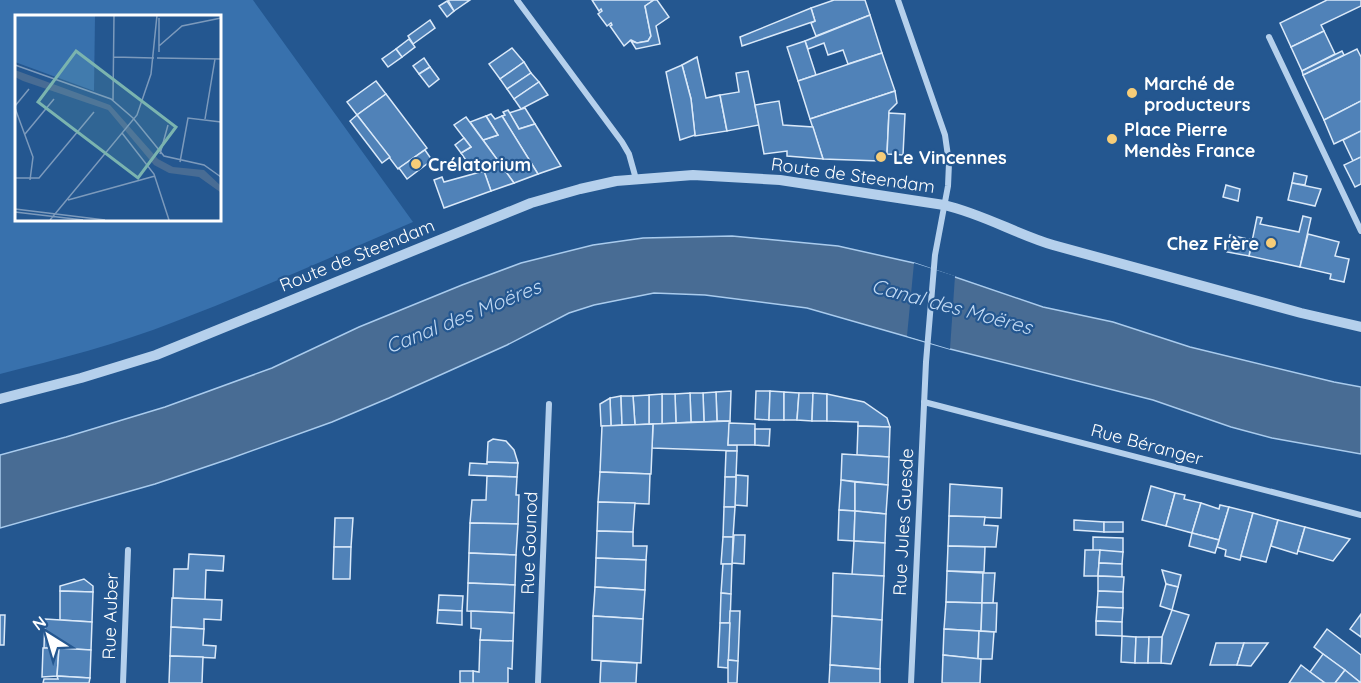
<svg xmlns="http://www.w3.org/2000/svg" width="1361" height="683" viewBox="0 0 1361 683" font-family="Quicksand,sans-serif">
<rect width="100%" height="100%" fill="#245790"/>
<path fill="#3871ad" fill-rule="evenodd" d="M 0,0 L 253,0 L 413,222 C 334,256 255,291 174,322 C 118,344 59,359 0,374 ZM 16,16 L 219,16 L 219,219 L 16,219 Z"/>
<polygon fill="#486c94" stroke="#a9cbed" stroke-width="1.5" points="732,236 838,246 914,263 1043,307 1113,322 1190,347 1334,382 1361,387 1361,454 1272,438 1231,427 1153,400 950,349 807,308 705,295 654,293 594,305 569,313 507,345 389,398 332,422 229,459 155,484 0,528 0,455 66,437 165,407 272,368 359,327 462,285 521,263 593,245 643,238"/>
<polygon fill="#245790" points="914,263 955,276 950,349 907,336"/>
<g fill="#5082b8" stroke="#dae9f9" stroke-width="1.5">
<polygon points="448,0 470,0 454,11"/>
<polygon points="592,0 654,0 645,6 651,36 648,41 637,43 631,40 624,46 610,26 612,25 611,23 607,26 598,14 602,11 601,9 599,11"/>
<polygon points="654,0 657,0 669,17 656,26 660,44 636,49 631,41 637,43 648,41 651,36 645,6"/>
<polygon points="834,0 865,0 870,15 816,36 811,23 815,21 811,8"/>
<polygon points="1327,0 1361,0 1361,6 1321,25 1324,31 1291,47 1280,23"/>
<polygon points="447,1 454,11 447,17 439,6"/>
<polygon points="811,8 815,21 742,46 740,37"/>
<polygon points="870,15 882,53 848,64 843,50 828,55 824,43 808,49 805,41"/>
<polygon points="430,20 435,28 413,44 408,36"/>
<polygon points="1324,31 1335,54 1302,71 1291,47"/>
<polygon points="409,39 415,47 402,57 396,49"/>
<polygon points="805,41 816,75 798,81 787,47"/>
<polygon points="512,48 524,62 500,79 489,64"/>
<polygon points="396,49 402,57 388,67 382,59"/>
<polygon points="1357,49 1361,57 1361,101 1324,120 1303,75"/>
<polygon points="1342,51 1344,55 1303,75 1302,71"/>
<polygon points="882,53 895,91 810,119 798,81"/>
<polygon points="697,57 706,98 720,95 727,131 695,136 691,99 682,65"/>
<polygon points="424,58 430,67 419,74 413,66"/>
<polygon points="524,62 531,73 507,89 500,79"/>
<polygon points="682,65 691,99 695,135 680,140 666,72"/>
<polygon points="430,67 439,79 429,87 419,74"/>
<polygon points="748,71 759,125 727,131 720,95 739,92 736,73"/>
<polygon points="531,73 539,82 514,99 507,89"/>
<polygon points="376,81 386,94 357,115 347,102"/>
<polygon points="539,82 548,95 521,109 514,99"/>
<polygon points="895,91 897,103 889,111 887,154 880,161 823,159 810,119"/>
<polygon points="386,94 427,148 398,169 357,115"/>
<polygon points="779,101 783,125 813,127 823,159 787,156 787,151 764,154 755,105"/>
<polygon points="1361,101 1361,131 1334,144 1324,120"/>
<polygon points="525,108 535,124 519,129 509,113"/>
<polygon points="508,110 519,129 535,124 561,166 538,174 502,116 505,115 503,112"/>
<polygon points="889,113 905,114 903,155 887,154"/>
<polygon points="491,114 495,119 502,116 538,174 514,183 483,140 498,135 486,116"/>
<polygon points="357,115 390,157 382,163 350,121"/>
<polygon points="486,116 498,135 483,140 470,122"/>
<polygon points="466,117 499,162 489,169 486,170 479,159 470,166 461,153 471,147 454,125"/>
<polygon points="1361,131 1361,157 1353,161 1343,140"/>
<polygon points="464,138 471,147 461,153 455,145"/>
<polygon points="425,150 432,160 407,179 399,168"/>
<polygon points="1361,157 1361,184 1355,187 1344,165"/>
<polygon points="499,162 514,183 491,191 484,171"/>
<polygon points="484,171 491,191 444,208 434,180 442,177 444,182"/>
<polygon points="1294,173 1307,176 1305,185 1292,183"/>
<polygon points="1292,183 1321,189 1315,206 1288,200"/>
<polygon points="1226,185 1240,189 1238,201 1223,197"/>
<polygon points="1303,216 1311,218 1300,267 1249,256 1257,217 1262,218 1260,224 1299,232"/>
<polygon points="1308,234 1339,242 1335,256 1349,259 1344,282 1330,279 1331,274 1300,267"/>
<polygon points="1230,235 1252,240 1249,256 1227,252"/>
<polygon points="731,391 730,421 717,421 716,392"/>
<polygon points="756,391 770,391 769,420 755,419"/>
<polygon points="770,391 784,392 784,420 769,420"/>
<polygon points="716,392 717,421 704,422 703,393"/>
<polygon points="784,392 799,393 797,420 784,420"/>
<polygon points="690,393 703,393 704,422 691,422"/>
<polygon points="690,393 691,422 676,423 675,394"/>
<polygon points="799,393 813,393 812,421 797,420"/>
<polygon points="813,393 827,394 827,421 812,421"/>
<polygon points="662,394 675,394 676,423 662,424"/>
<polygon points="662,394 662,424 649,424 649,395"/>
<polygon points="827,394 864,402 887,418 890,427 858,426 858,422 827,421"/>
<polygon points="649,395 649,424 635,425 633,396"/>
<polygon points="621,396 622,425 611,426 610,398"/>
<polygon points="621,396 633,396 635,425 622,425"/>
<polygon points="610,398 611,426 601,426 600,404"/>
<polygon points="730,421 728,445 737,445 737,451 652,448 653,424"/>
<polygon points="729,423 755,424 755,445 728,445"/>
<polygon points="653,424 651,474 600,472 602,426"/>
<polygon points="858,426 890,427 889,457 857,455"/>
<polygon points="755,429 770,429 769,446 755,445"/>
<polygon points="493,439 506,441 514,450 518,463 487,462 488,442"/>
<polygon points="726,451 737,451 736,477 725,477"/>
<polygon points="842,454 889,457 888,485 841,480"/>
<polygon points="487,462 518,463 517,477 469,475 470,463 487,464"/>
<polygon points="600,472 650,474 649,504 598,502"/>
<polygon points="736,475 748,476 747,506 735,505"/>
<polygon points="487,476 517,477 516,495 519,495 518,524 470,523 472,500 486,500"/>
<polygon points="725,477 736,477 735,507 724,507"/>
<polygon points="841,480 855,482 855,511 839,510"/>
<polygon points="855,482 888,485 886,514 855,511"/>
<polygon points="950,484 1002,488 1001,518 949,516"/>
<polygon points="1151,486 1175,493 1166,526 1142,520"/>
<polygon points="1175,493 1185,495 1184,499 1201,503 1192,533 1166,526"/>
<polygon points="598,502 635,503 633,532 597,531"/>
<polygon points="1201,503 1219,509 1220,505 1229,507 1219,540 1192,533"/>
<polygon points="724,507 735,507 733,537 723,537"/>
<polygon points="1229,507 1253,513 1240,560 1225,556 1226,550 1217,547"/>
<polygon points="839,510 855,511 854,541 838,540"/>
<polygon points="855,511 886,514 885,543 854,541"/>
<polygon points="1253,513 1278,520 1266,562 1241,556"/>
<polygon points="949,516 985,517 984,525 998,526 996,547 948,546"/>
<polygon points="335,518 353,518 351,547 334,547"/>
<polygon points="1074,520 1104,522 1104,532 1074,530"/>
<polygon points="1278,520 1305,527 1297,554 1271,546"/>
<rect x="1104" y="522" width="19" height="10"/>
<polygon points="470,523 518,524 516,555 469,553"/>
<polygon points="1305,527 1350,539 1333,561 1298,551"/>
<polygon points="597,531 633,532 633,546 647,546 646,560 596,558"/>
<polygon points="1192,533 1219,540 1215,553 1189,546"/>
<polygon points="734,535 745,535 744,564 732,563"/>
<polygon points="723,537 733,537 732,564 721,564"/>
<polygon points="1093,537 1123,538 1123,552 1093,551"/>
<polygon points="854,541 885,543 884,576 852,575"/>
<polygon points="948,546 985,547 984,572 947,571"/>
<polygon points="334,547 351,547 350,579 333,579"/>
<polygon points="1085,550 1100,550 1098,576 1084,576"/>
<polygon points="1100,550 1123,552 1122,564 1099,563"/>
<polygon points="469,553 516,555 515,585 468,583"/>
<polygon points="189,554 224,556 223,571 206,570 205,600 173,598 174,569 188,569"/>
<polygon points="596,558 646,560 645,590 595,587"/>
<polygon points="1099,563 1122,564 1122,577 1098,576"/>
<polygon points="723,564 732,564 731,594 721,593"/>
<polygon points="1162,570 1181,575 1178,587 1166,584"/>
<polygon points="947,571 983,573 982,603 946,602"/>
<polygon points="833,573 884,576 882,620 832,616"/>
<polygon points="983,573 995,573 993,603 982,603"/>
<polygon points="1098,576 1124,577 1123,592 1098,591"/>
<polygon points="84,579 93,586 93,592 60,591 60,586"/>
<polygon points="468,583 515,585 514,613 467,611"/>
<polygon points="1166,584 1178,587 1172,610 1160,606"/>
<polygon points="595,587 645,590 643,619 593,616"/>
<polygon points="60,591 93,592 92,622 60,620"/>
<polygon points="1098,591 1123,592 1123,608 1097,607"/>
<polygon points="721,593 731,594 730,623 720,623"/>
<polygon points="439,595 463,596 462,611 438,610"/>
<polygon points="172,598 222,600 221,620 204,619 204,629 171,627"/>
<polygon points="946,602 982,603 981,631 944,629"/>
<polygon points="982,603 997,603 996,632 981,631"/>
<polygon points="1097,607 1123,608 1122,622 1096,621"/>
<polygon points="438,610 462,611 462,625 437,623"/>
<polygon points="1172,610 1189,615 1171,664 1161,663 1162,637"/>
<polygon points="471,611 514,613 513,641 480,640 481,629 471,628"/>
<polygon points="730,611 740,611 738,661 728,660"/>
<polygon points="1361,614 1361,637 1350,629"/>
<polygon points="0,615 5,615 4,645 0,645"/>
<polygon points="593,616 643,619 641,663 592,660"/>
<polygon points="832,616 882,620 880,669 830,665"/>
<polygon points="45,619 92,622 91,650 44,648"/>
<polygon points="1096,621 1122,622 1122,636 1096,635"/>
<polygon points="720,623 730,623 728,668 718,667"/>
<polygon points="171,627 204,629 203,645 216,646 215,658 170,656"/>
<polygon points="944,629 979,631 978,659 943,655"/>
<polygon points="1327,629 1361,655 1361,683 1314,647"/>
<polygon points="979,631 994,632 992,659 978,659"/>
<polygon points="1122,636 1136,637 1135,663 1121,662"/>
<polygon points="1136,637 1149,637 1148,663 1135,663"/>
<polygon points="1149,637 1162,637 1161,663 1148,663"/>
<polygon points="480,640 513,641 512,669 508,668 508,683 473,683 473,671 479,672"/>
<polygon points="1216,643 1244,643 1237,665 1210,665"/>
<polygon points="1244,643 1268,643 1251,666 1237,665"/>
<polygon points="43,648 59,648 57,676 42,677"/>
<polygon points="59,648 91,650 90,678 57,676"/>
<polygon points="1323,654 1345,670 1335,683 1325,683 1310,672"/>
<polygon points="943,655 981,659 980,683 942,683"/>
<polygon points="170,656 203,657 202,683 169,683"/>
<polygon points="728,660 738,661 737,683 728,683"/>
<polygon points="601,661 637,663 636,683 600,683"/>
<polygon points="830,665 880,669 880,683 829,683"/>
<polygon points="1301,665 1310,672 1325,683 1289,683"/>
<polygon points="1345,670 1361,683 1335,683"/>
<rect x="460" y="671" width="13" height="12"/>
<polygon points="57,676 90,678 89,683 43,683 44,679 58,679"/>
</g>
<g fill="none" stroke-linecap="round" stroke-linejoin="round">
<g stroke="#b5d0ec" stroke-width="6">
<polyline points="517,0 622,142 629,154 636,179"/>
<polyline points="898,0 945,135 949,163 948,186 935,255 926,362 911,683"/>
<polyline points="1269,37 1361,231"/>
<polyline points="924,402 1361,515"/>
<polyline points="123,683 128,550"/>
<polyline points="538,683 549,404"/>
</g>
<path stroke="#b5d0ec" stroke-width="10" d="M 0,399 L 81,378 L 156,355 L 531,203 L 580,189 L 616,181 L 693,175 L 780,180 L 944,205 C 983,214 1016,234 1053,245 L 1301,313 L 1361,327"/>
</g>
<g fill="#f7cd78" stroke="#245790" stroke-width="2">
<circle cx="1132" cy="93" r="6"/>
<circle cx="1112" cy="139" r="6"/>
<circle cx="881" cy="157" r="6"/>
<circle cx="416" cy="164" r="6"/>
<circle cx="1271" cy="243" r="6"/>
</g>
<g text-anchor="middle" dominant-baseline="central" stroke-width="4.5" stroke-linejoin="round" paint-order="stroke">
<g font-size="18" font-weight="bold" fill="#fff" stroke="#245790" text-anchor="start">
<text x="1144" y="83">Marché de<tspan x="1144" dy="21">producteurs</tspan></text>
<text x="1124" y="129">Place Pierre<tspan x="1124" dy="21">Mendès France</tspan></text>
<text x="893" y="157">Le Vincennes</text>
<text x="428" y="164">Crélatorium</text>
<text x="1259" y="243" text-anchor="end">Chez Frère</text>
</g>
<g font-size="18" fill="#fff" stroke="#245790">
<text transform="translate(853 175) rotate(8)">Route de Steendam</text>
<text transform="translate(357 255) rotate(-22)">Route de Steendam</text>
<text transform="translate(1147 444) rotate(15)">Rue Béranger</text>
<text transform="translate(903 522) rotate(-87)">Rue Jules Guesde</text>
<text transform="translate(529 543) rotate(-88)">Rue Gounod</text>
<text transform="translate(110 616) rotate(-88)">Rue Auber</text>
</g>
<g font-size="20" font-style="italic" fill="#c1d9f3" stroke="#245790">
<text transform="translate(952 306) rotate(15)">Canal des Moëres</text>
<text transform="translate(463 316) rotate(-22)">Canal des Moëres</text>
</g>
</g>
<g transform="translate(15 15)">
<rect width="206" height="206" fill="#245790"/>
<path d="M 0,0 L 80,0 L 79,76 L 0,47 Z" fill="#3871ad"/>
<path d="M 0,55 L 95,90 L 143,144 L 158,152 L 189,155 L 205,170 L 205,177 L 184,162 L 154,158 L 139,150 L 93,95 L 8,66 L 0,62 Z" fill="#486c94"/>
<path fill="none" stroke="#7c9abc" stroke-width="1.5" d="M 144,3 L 144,37M 144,31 L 167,11 L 206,3M 99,42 L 139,43M 142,43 L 206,44M 0,50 L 96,84 L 118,103 L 149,141 L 189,150 L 206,162M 98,85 L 99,0M 0,91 L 14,74M 0,93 L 18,142 L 15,165M 190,104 L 200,44M 107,118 L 139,159 L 154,205M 10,119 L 39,84M 145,139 L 153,110M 165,147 L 173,103 L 206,107M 0,163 L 24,163 L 79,97M 53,185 L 140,161M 0,194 L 90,205M 0,197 L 68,205M 35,205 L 122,100 L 136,59 L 142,0"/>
<path fill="#7bb4af" fill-opacity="0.15" stroke="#7bb4af" stroke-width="3" d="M 61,36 L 161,112 L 123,163 L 23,87 Z"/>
<rect width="206" height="206" fill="none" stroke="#fff" stroke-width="3"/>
</g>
<g transform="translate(48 635) rotate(323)" stroke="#245790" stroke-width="4.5" paint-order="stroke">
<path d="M0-4.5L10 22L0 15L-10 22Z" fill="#ffffff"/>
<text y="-9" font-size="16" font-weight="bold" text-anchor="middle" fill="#ffffff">N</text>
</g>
</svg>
